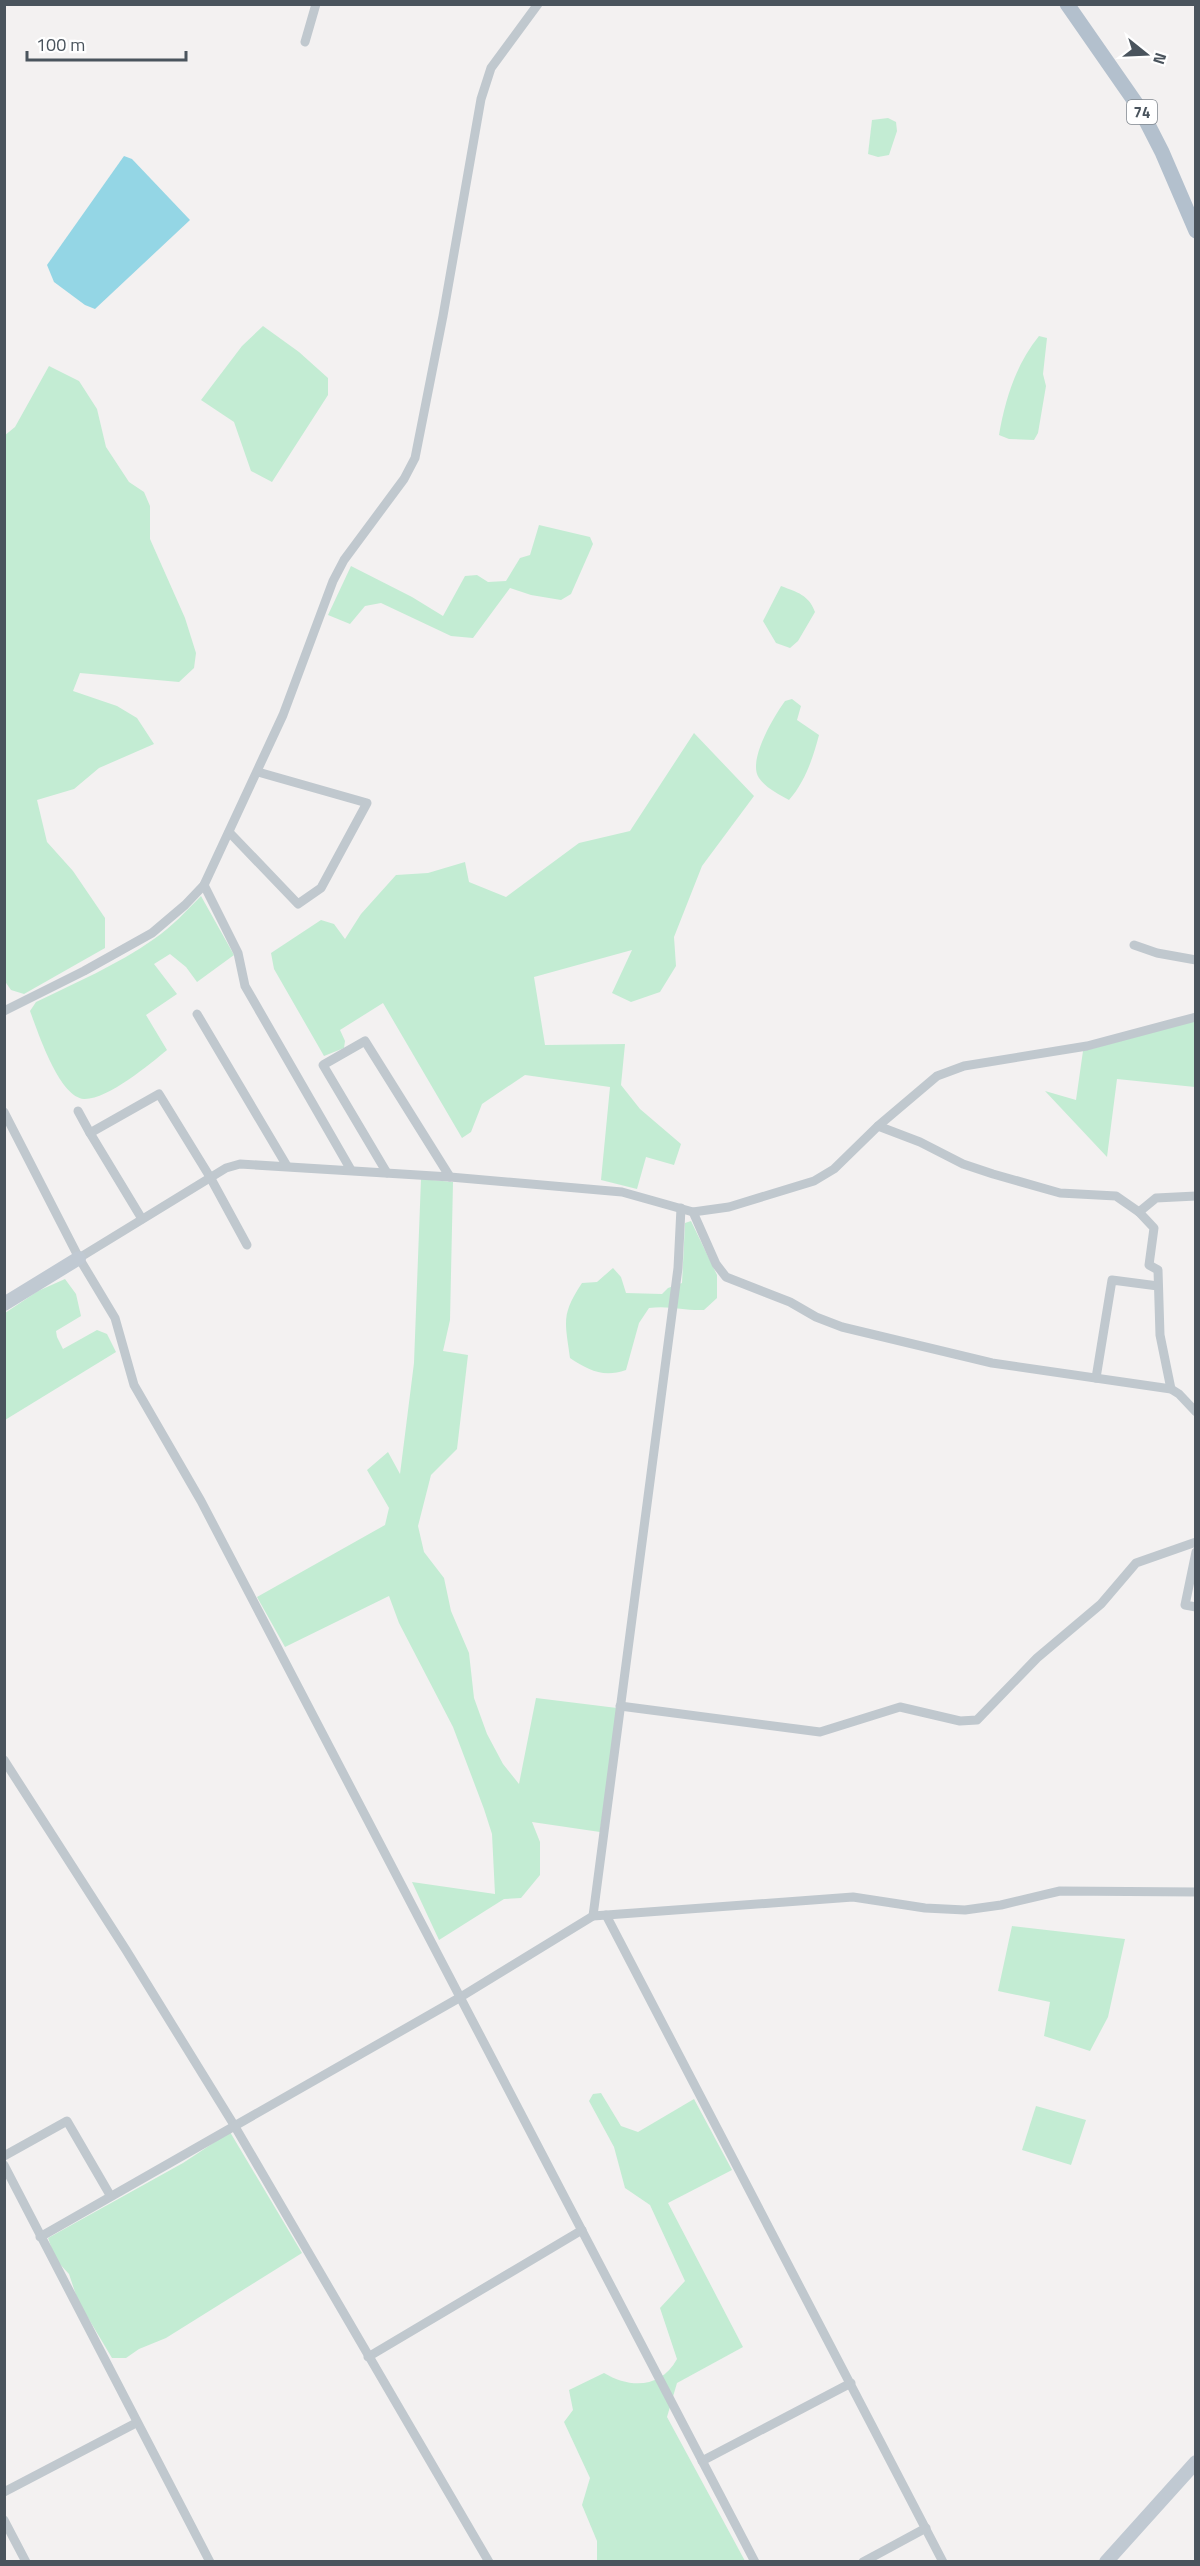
<svg xmlns="http://www.w3.org/2000/svg" width="1200" height="2566" viewBox="0 0 1200 2566" font-family="'Titillium Web',sans-serif">
<rect width="100%" height="100%" fill="#f3f1f1"/>
<g fill="#c3ecd3">
<polygon points="888,118 896,122 897,131 889,155 878,157 868,154 872,120"/>
<polygon points="263,326 299,352 328,378 328,395 272,482 251,471 234,422 201,400 242,346"/>
<path d="M 1039,336 L 1047,338 L 1043,374 L 1046,386 L 1038,433 L 1034,440 L 1009,439 L 999,435 C 1005,400 1016,364 1039,336 Z"/>
<polygon points="49,366 79,381 97,409 106,447 129,482 144,492 150,506 150,539 185,618 196,653 194,668 179,682 80,673 73,691 117,706 137,718 154,744 99,768 74,789 37,800 47,842 73,871 105,918 105,948 24,994 11,990 4,980 4,436 15,427"/>
<polygon points="539,525 590,537 593,544 571,594 561,600 531,595 510,588 473,638 451,636 381,603 365,606 350,624 328,615 351,566 412,597 443,616 465,576 477,575 488,582 506,581 520,558 530,555"/>
<path d="M 781,586 C 797,592 809,595 815,612 L 798,641 L 790,648 L 776,643 L 763,621 Z"/>
<path d="M 792,699 L 801,706 L 797,720 L 819,735 C 813,758 805,782 789,800 C 778,794 766,788 759,778 C 747,761 774,716 785,701 Z"/>
<polygon points="694,733 754,796 702,866 674,937 676,966 660,992 631,1002 612,993 632,950 534,977 545,1045 625,1044 621,1085 640,1109 681,1144 674,1165 646,1157 637,1189 601,1180 610,1087 525,1075 482,1104 471,1132 462,1138 383,1003 340,1030 345,1041 344,1048 324,1056 274,969 271,953 321,920 334,924 345,939 361,914 396,875 428,873 465,862 469,882 506,897 579,843 630,831"/>
<path d="M 201,896 L 234,955 L 197,982 L 186,967 L 170,954 L 154,964 L 177,994 L 146,1015 L 167,1050 C 150,1064 107,1100 84,1099 C 59,1097 38,1032 30,1011 L 36,1002 C 75,983 117,965 154,939 C 172,927 186,911 201,896 Z"/>
<polygon points="1195,1021 1195,1087 1117,1079 1107,1157 1045,1091 1076,1100 1083,1051"/>
<polygon points="421,1179 453,1182 450,1320 443,1351 468,1355 457,1449 431,1475 418,1526 424,1552 444,1578 451,1611 469,1653 474,1698 487,1734 503,1764 519,1784 536,1698 617,1708 600,1832 532,1822 540,1842 540,1875 521,1898 504,1899 439,1940 412,1882 495,1894 492,1834 484,1809 453,1727 399,1623 389,1596 285,1647 257,1597 385,1525 389,1508 367,1470 388,1452 400,1474 414,1363"/>
<path d="M 691,1221 L 717,1275 L 717,1298 L 704,1310 C 685,1311 669,1305 649,1308 L 639,1323 L 626,1370 C 603,1378 588,1370 570,1358 C 565,1321 561,1315 582,1283 L 597,1282 L 613,1268 L 621,1277 L 626,1293 L 662,1294 L 668,1288 L 682,1283 L 685,1223 Z"/>
<polygon points="65,1279 76,1294 81,1316 56,1331 57,1337 63,1349 97,1330 107,1334 116,1352 5,1420 5,1313 38,1291"/>
<polygon points="1012,1926 1125,1939 1108,2017 1090,2051 1044,2036 1050,2002 998,1991"/>
<path d="M 601,2093 L 621,2126 L 638,2132 L 694,2099 L 732,2170 L 668,2203 L 743,2347 L 677,2383 L 667,2417 L 745,2561 L 597,2561 L 597,2541 L 582,2505 L 590,2478 L 564,2422 L 573,2410 L 569,2390 L 604,2373 C 631,2389 661,2388 677,2359 L 660,2308 L 685,2281 L 650,2205 L 625,2188 L 614,2147 L 589,2101 L 593,2094 Z"/>
<polygon points="1036,2106 1086,2120 1071,2165 1022,2150"/>
<polygon points="230,2132 302,2253 166,2338 139,2349 126,2358 112,2358 78,2301 69,2274 56,2260 48,2238 183,2163"/>
</g>
<polygon fill="#94d6e5" points="124,156 132,159 190,220 95,309 85,305 54,282 47,265"/>
<g fill="none" stroke-linecap="round" stroke-linejoin="round">
<g stroke="#c0c8ce" stroke-width="9">
<polyline points="305,42 316,4"/>
<polyline points="229,832 298,904 321,888 367,803 258,772"/>
<polyline points="204,885 238,953 245,986 351,1170"/>
<polyline points="1134,945 1157,953 1196,960"/>
<polyline points="4,1011 84,971 152,933 185,905 204,885 283,715 333,581 344,560 404,479 415,458 443,316 481,99 491,68 538,4"/>
<polyline points="197,1014 287,1166"/>
<polyline points="78,1111 90,1133"/>
<polyline points="4,1112 79,1258 115,1318 134,1385 201,1501 755,2562"/>
<polyline points="878,1126 920,1142 963,1164 993,1174 1060,1193 1116,1196 1139,1212 1156,1198 1196,1196"/>
<polyline points="387,1173 323,1065 365,1041 450,1177"/>
<polyline points="693,1212 716,1264 726,1277 790,1302 816,1317 842,1327 992,1363 1171,1389 1179,1394 1196,1412"/>
<polyline points="1139,1212 1154,1228 1149,1265 1158,1270 1160,1335 1171,1389"/>
<polyline points="142,1219 90,1133 159,1094 210,1177 247,1245"/>
<polyline points="79,1258 226,1168 240,1164 450,1177 622,1192 693,1212 729,1207 814,1181 834,1169 878,1126 937,1076 964,1066 1087,1046 1196,1017"/>
<polyline points="1096,1378 1112,1280 1158,1286"/>
<polyline points="1196,1552 1185,1605 1196,1607"/>
<polyline points="620,1706 820,1732 900,1707 960,1721 977,1720 1037,1658 1101,1604 1136,1563 1196,1542"/>
<polyline points="4,1760 126,1950 234,2125 489,2562"/>
<polyline points="606,1915 943,2562"/>
<polyline points="593,1916 678,1268 681,1208"/>
<polyline points="4,2156 67,2121 110,2195"/>
<polyline points="4,2165 210,2562"/>
<polyline points="40,2237 459,1998 593,1916 853,1897 925,1908 965,1910 1001,1905 1060,1891 1196,1892"/>
<polyline points="368,2357 582,2230"/>
<polyline points="702,2461 851,2383"/>
<polyline points="4,2492 136,2423"/>
<polyline points="4,2520 26,2562"/>
<polyline points="863,2562 926,2528"/>
</g>
<g stroke="#c0c9d2" stroke-width="14">
<polyline points="4,1304 79,1258"/>
<polyline points="1106,2562 1196,2462"/>
</g>
<polyline stroke="#b3c0cd" stroke-width="15" points="1067,4 1140,109 1162,152 1196,231"/>
</g>
<g text-anchor="middle" dominant-baseline="central" stroke-width="4.5" stroke-linejoin="round" paint-order="stroke">
<rect fill="#fff" stroke="#80878e" stroke-width="1.5" x="1127" y="100" width="30" height="24" rx="4.5"/>
<g font-size="15" font-weight="bold" fill="#4a545d">
<text x="1142" y="112">74</text>
</g>
</g>
<rect width="1200" height="2566" fill="none" stroke="#4a545d" stroke-width="12"/>
<g transform="translate(1146 54) rotate(108)" stroke="#ffffff" stroke-width="4.5" paint-order="stroke">
<path d="M0-4.5L10 22L0 15L-10 22Z" fill="#4a545d"/>
<text y="-9" font-size="16" font-weight="bold" text-anchor="middle" fill="#4a545d">N</text>
</g>
<path d="M27 51v9h159v-9" fill="none" stroke="#4a545d" stroke-width="3"/>
<text x="36" y="51" font-size="18" fill="#4a545d" stroke="#ffffff" stroke-width="4.5" paint-order="stroke">100 m</text>
</svg>
